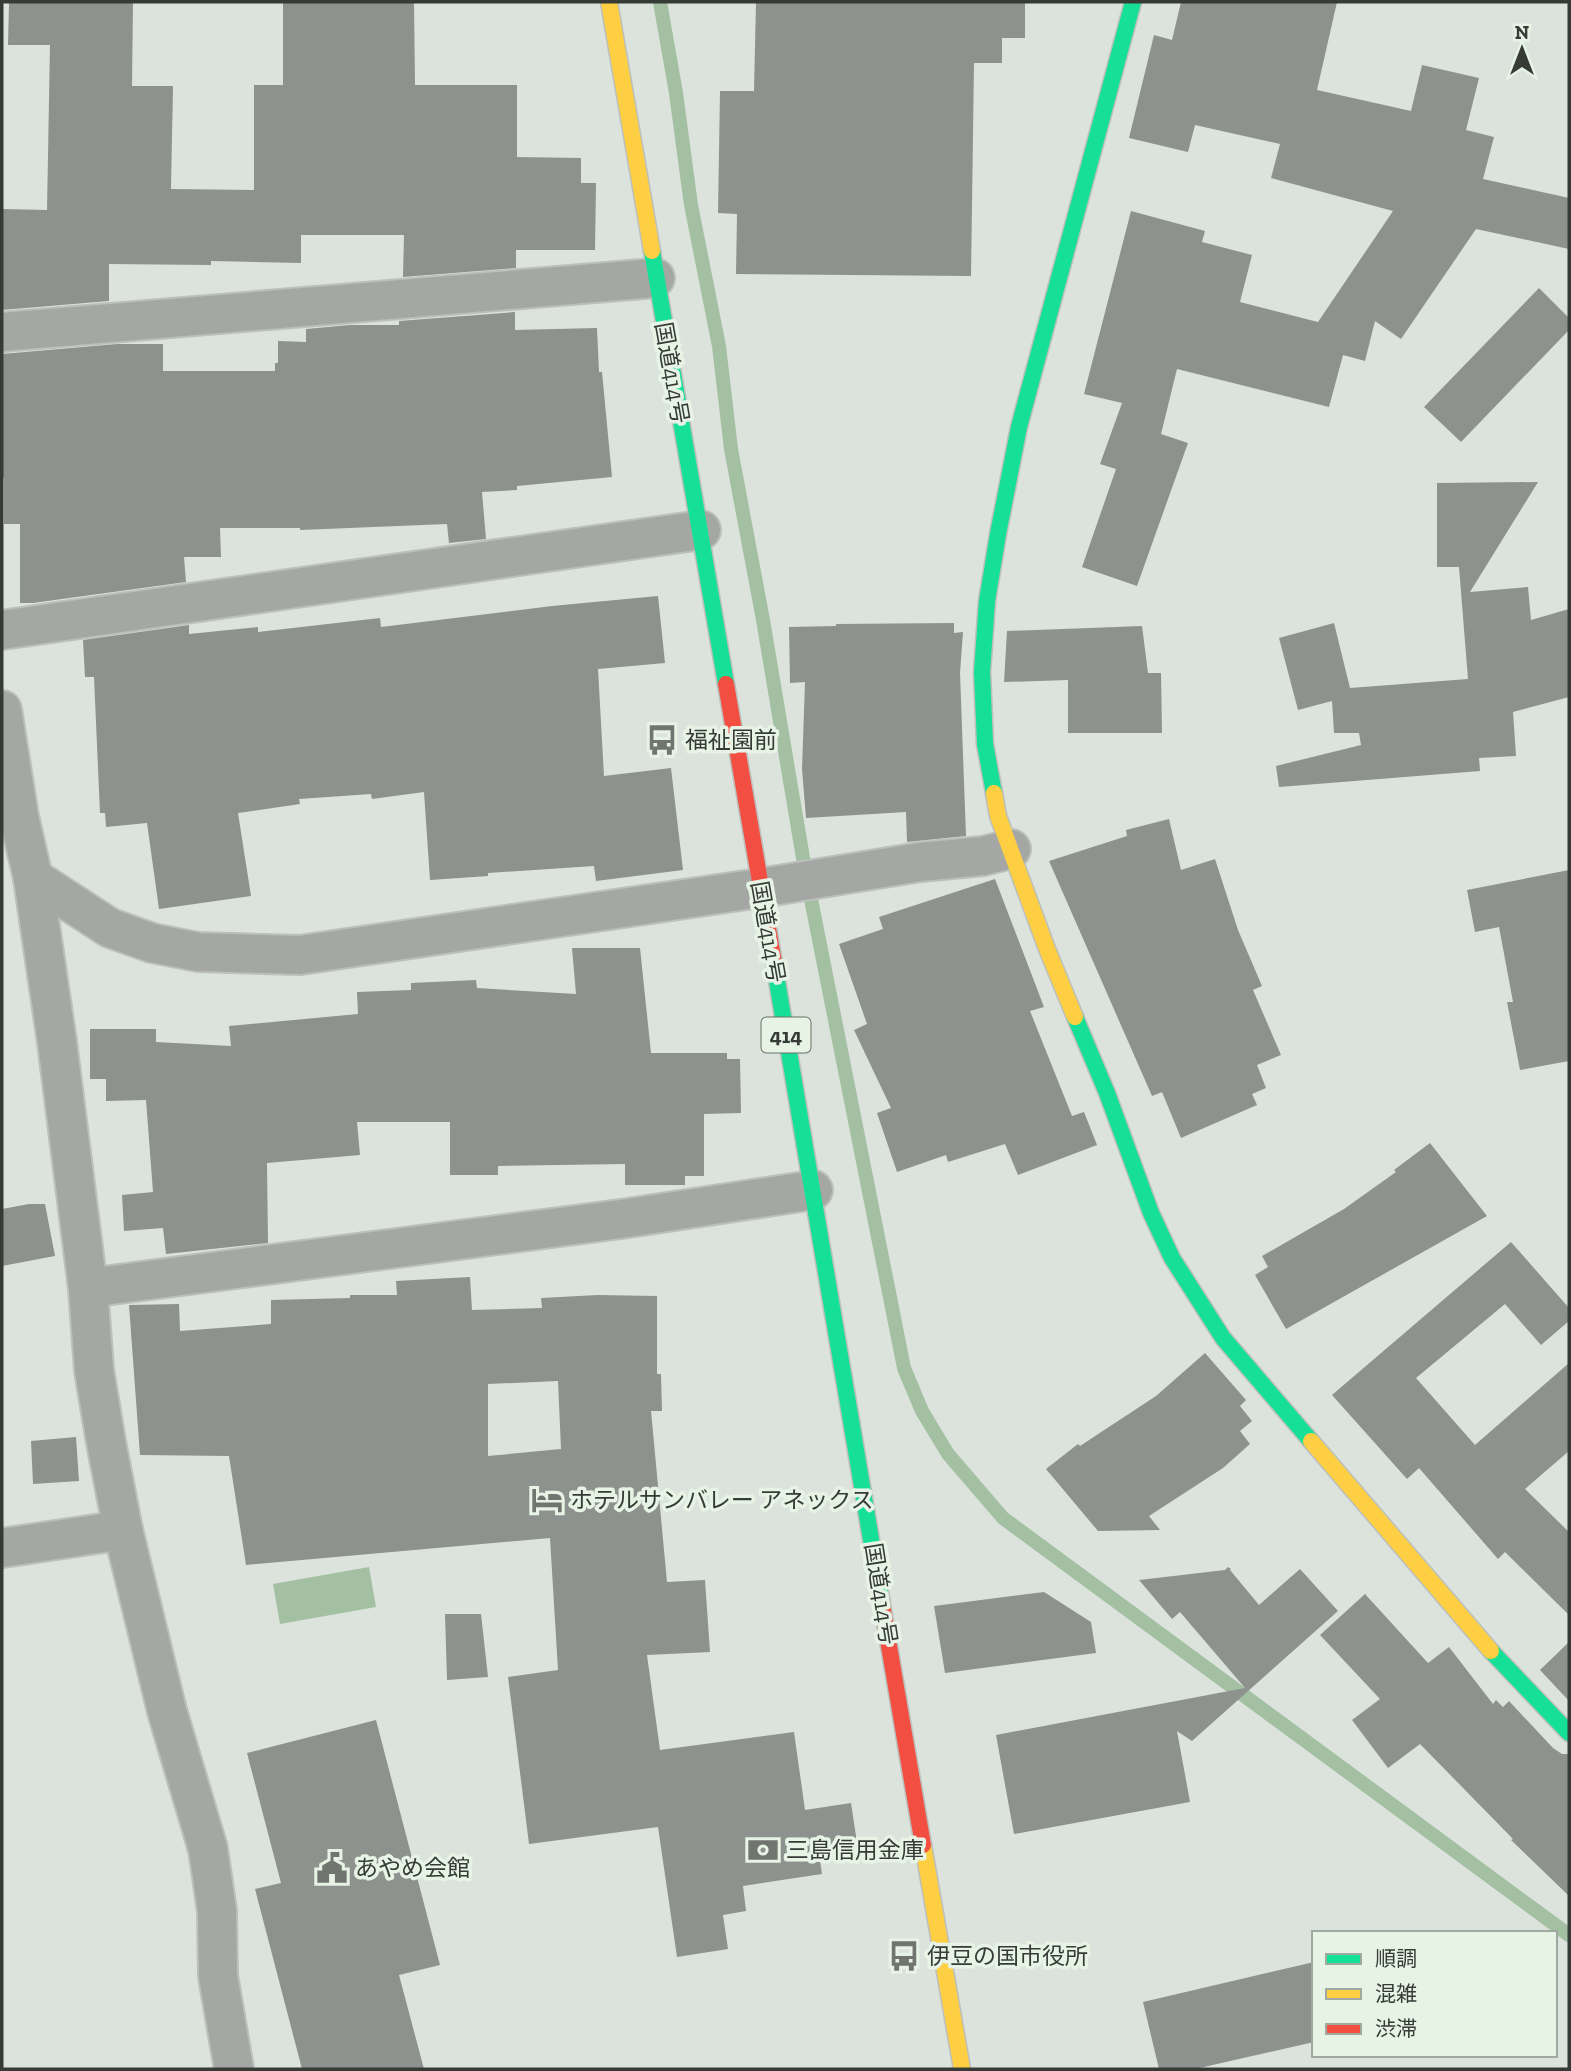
<svg xmlns="http://www.w3.org/2000/svg" width="1571" height="2071" viewBox="0 0 1571 2071" font-family="'Zilla Slab','Noto Sans JP',serif">
<rect width="100%" height="100%" fill="#dce2dc"/>
<polygon fill="#a3c0a3" points="369,1567 376,1607 280,1624 273,1584"/>
<g fill="none" stroke-linecap="round" stroke-linejoin="round">
<polyline stroke="#a3c0a3" stroke-width="14" points="660,2 676,93 691,205 719,346 731,449 763,620 804,864 904,1368 922,1411 948,1454 1003,1518 1569,1935"/>
</g>
<g fill="#8e928e" fill-rule="evenodd">
<polygon points="9,2 133,2 132,86 173,86 171,189 254,190 254,85 283,85 283,2 414,2 415,85 517,85 517,157 581,158 581,183 596,183 595,250 516,250 516,268 403,277 404,235 301,235 301,263 211,261 211,265 109,264 109,301 2,310 2,209 47,210 50,45 8,45"/>
<polygon points="756,2 1025,2 1025,38 1002,38 1002,63 974,63 971,276 736,274 737,214 718,213 720,91 754,91"/>
<polygon points="1181,2 1337,2 1317,90 1411,111 1422,65 1479,78 1466,130 1494,137 1483,179 1569,198 1569,249 1476,229 1401,339 1375,321 1365,361 1343,355 1329,407 1177,369 1161,434 1188,443 1137,586 1082,567 1116,469 1100,464 1122,403 1084,394 1131,211 1205,231 1202,242 1252,255 1240,302 1318,322 1393,211 1271,178 1280,144 1195,125 1188,152 1129,138 1154,35 1172,40"/>
<polygon points="1539,288 1569,318 1569,330 1461,442 1424,407"/>
<polygon points="515,312 515,330 597,328 599,372 602,372 612,477 517,486 517,490 482,492 486,539 449,543 447,524 300,530 300,528 220,528 221,557 184,557 186,582 33,603 20,603 20,524 4,524 4,478 2,478 2,354 117,344 163,344 163,371 275,371 275,363 278,363 278,341 306,342 306,329 350,325 399,325 399,321"/>
<polygon points="1538,482 1470,592 1528,587 1531,620 1569,609 1569,697 1513,712 1516,756 1479,758 1480,771 1279,787 1276,766 1361,745 1359,733 1334,733 1332,701 1298,710 1279,638 1334,623 1350,688 1468,679 1459,567 1437,567 1437,483"/>
<polygon points="658,596 665,663 598,669 604,776 671,768 683,870 596,881 594,866 488,873 488,876 430,880 424,792 372,799 371,794 299,799 300,804 238,813 251,896 159,909 147,823 106,827 105,813 100,813 94,677 85,677 83,640 189,625 189,634 258,627 258,632 380,618 381,627 552,606"/>
<polygon points="954,623 954,633 963,632 960,673 966,836 907,842 906,812 806,818 802,769 805,682 790,683 789,627 836,626 836,624"/>
<polygon points="1142,626 1148,673 1161,673 1162,733 1068,733 1068,680 1004,682 1007,631"/>
<polygon points="1169,819 1181,870 1215,859 1238,930 1262,986 1253,990 1281,1055 1257,1065 1266,1088 1252,1094 1257,1105 1181,1138 1162,1092 1152,1096 1049,861 1127,836 1126,830"/>
<polygon points="1569,870 1569,1061 1520,1070 1507,1002 1513,1002 1499,927 1475,932 1467,890"/>
<polygon points="995,879 1044,1007 1030,1011 1072,1116 1084,1112 1097,1145 1018,1175 1005,1144 948,1162 946,1155 897,1172 877,1113 891,1108 854,1030 867,1024 839,944 883,929 879,917"/>
<polygon points="572,948 640,948 651,1053 727,1053 727,1059 740,1059 741,1113 704,1114 704,1176 685,1176 685,1185 625,1185 625,1164 498,1166 498,1175 450,1175 450,1122 357,1122 360,1155 267,1163 268,1243 166,1254 163,1228 124,1231 122,1195 153,1192 146,1100 106,1101 106,1079 90,1079 90,1029 156,1029 156,1042 231,1046 229,1026 358,1014 357,992 411,990 411,983 476,980 477,988 576,994"/>
<polygon points="1430,1143 1487,1216 1286,1329 1255,1275 1268,1267 1262,1256 1344,1209 1396,1172 1394,1170"/>
<polygon points="29,1204 45,1204 55,1256 2,1266 2,1209"/>
<polygon points="1511,1242 1569,1308 1569,1321 1541,1345 1505,1304 1416,1378 1475,1445 1569,1363 1569,1451 1525,1489 1569,1532 1569,1615 1505,1552 1498,1559 1419,1468 1407,1479 1332,1395"/>
<path d="M 470,1277 L 472,1310 L 542,1308 L 541,1298 L 598,1295 L 657,1296 L 657,1374 L 661,1374 L 662,1411 L 651,1411 L 667,1582 L 705,1580 L 710,1652 L 647,1655 L 660,1750 L 794,1732 L 805,1810 L 851,1803 L 859,1856 L 820,1861 L 822,1874 L 743,1886 L 746,1911 L 723,1915 L 728,1949 L 677,1957 L 658,1827 L 529,1844 L 508,1677 L 558,1670 L 550,1538 L 246,1565 L 229,1456 L 140,1455 L 129,1305 L 179,1304 L 180,1331 L 271,1324 L 271,1300 L 350,1298 L 350,1295 L 397,1295 L 396,1281 ZM 558,1381 L 561,1449 L 488,1456 L 488,1384 Z"/>
<polygon points="1205,1353 1246,1400 1240,1406 1252,1421 1240,1431 1250,1444 1223,1468 1149,1516 1160,1530 1098,1531 1046,1469 1078,1444 1080,1446 1156,1396"/>
<polygon points="76,1437 79,1481 33,1484 31,1441"/>
<polygon points="1228,1567 1231,1569 1230,1570 1259,1605 1300,1569 1338,1611 1192,1741 1177,1731 1190,1802 1014,1834 996,1735 1245,1688 1180,1612 1172,1619 1139,1580 1225,1570"/>
<polygon points="1044,1592 1091,1622 1096,1653 945,1673 934,1606"/>
<polygon points="1365,1594 1428,1663 1449,1647 1493,1704 1496,1700 1503,1707 1509,1701 1553,1748 1562,1754 1569,1754 1569,1896 1511,1840 1513,1839 1420,1744 1388,1768 1352,1720 1380,1699 1320,1635"/>
<polygon points="445,1614 481,1614 488,1677 447,1680"/>
<polygon points="1569,1642 1569,1701 1540,1670"/>
<polygon points="376,1720 440,1965 399,1975 424,2069 302,2069 255,1889 281,1883 247,1753"/>
<polygon points="1314,1962 1314,2042 1195,2069 1159,2069 1143,2002"/>
</g>
<g fill="none" stroke-linecap="round" stroke-linejoin="round">
<defs>
<g id="street">
<polyline points="2,332 655,278"/>
<polyline points="2,630 701,530"/>
<polyline points="2,710 19,817 33,878 57,1042 88,1288 94,1370 106,1442 123,1530 167,1711 208,1849 217,1911 218,1976 234,2069"/>
<polyline points="33,878 110,928 152,943 198,952 300,955 760,888 920,862 983,856 1011,849"/>
<polyline points="88,1288 621,1219 813,1190"/>
<polyline points="2,1548 123,1530"/>
</g>
<g id="fast">
<polyline points="652,251 726,684"/>
<polyline points="994,793 985,744 982,672 987,601 998,534 1019,427 1133,2"/>
<polyline points="774,963 881,1599"/>
<polyline points="1075,1017 1107,1093 1151,1213 1172,1258 1223,1338 1311,1441"/>
<polyline points="1491,1651 1569,1733"/>
</g>
<g id="slow">
<polyline points="609,2 652,251"/>
<polyline points="994,793 998,816 1047,949 1075,1017"/>
<polyline points="1311,1441 1491,1651"/>
<polyline points="923,1845 962,2069"/>
</g>
<g id="jam">
<polyline points="726,684 774,963"/>
<polyline points="881,1599 923,1845"/>
</g>
</defs>
<use href="#street" stroke="#bcc0bc" stroke-width="42"/>
<use href="#fast" stroke="#bcc0bc" stroke-width="19"/>
<use href="#slow" stroke="#bcc0bc" stroke-width="19"/>
<use href="#jam" stroke="#bcc0bc" stroke-width="19"/>
<use href="#street" stroke="#a5a7a5" stroke-width="38"/>
<use href="#fast" stroke="#16e098" stroke-width="16"/>
<use href="#slow" stroke="#ffcf43" stroke-width="16"/>
<use href="#jam" stroke="#f24e42" stroke-width="16"/>
</g>
<defs>
<symbol id="bus-bare" viewBox="-9 -9 18 18"><path d="M-5-6H5V4H4V6H2V4H-2V6H-4V4H-5ZM-3.5-4V0h7V-4ZM-3.5 1.2v1.5H-2V1.2ZM2 1.2v1.5H3.5V1.2Z" fill="#707570" stroke="#e6f3e5" stroke-width="2.5" paint-order="stroke"/></symbol>
<symbol id="hotel-bare" viewBox="-9 -9 18 18"><path d="M-6-4.5h1.5V1H6V5H4.5V3h-9V5H-6ZM-4 0a1.8 1.8 0 1 1 3.6 0ZM.5 0V-2.5h3Q6-2.5 6 0Z" fill="#707570" stroke="#e6f3e5" stroke-width="2.5" paint-order="stroke"/></symbol>
<symbol id="bank-bare" viewBox="-9 -9 18 18"><path d="M-6-4H6V4H-6ZM0-2.3a2.3 2.3 0 1 0 0 4.6a2.3 2.3 0 1 0 0-4.6Z" fill="#707570" stroke="#e6f3e5" stroke-width="2.5" paint-order="stroke"/></symbol>
<symbol id="civic-bare" viewBox="-9 -9 18 18"><path d="M-.6-6.5H3V-4.5H.6V-3L4-1V1h2V6H-6V1h2V-1L-.6-3ZM-1.2 2.5V6h2.4V2.5Z" fill="#707570" stroke="#e6f3e5" stroke-width="2.5" paint-order="stroke"/></symbol>
</defs>
<g fill-rule="evenodd">
<use href="#bus-bare" x="640" y="718" width="44" height="44"/>
<use href="#hotel-bare" x="525" y="1478" width="44" height="44"/>
<use href="#bank-bare" x="741" y="1828" width="44" height="44"/>
<use href="#civic-bare" x="310" y="1846" width="44" height="44"/>
<use href="#bus-bare" x="882" y="1934" width="44" height="44"/>
</g>
<g text-anchor="middle" dominant-baseline="central" stroke-width="7" stroke-linejoin="round" paint-order="stroke">
<rect fill="#e6f3e5" stroke="#6b726a" stroke-width="2" x="761.5" y="1017.5" width="49" height="35" rx="5"/>
<g font-size="21" font-weight="bold" fill="#363b36">
<text x="786" y="1035">414</text>
</g>
<g font-size="23" fill="#363b36" stroke="#e6f3e5">
<text transform="translate(672 373) rotate(80)">国道414号</text>
<text transform="translate(768 932) rotate(80)">国道414号</text>
<text transform="translate(881 1594) rotate(81)">国道414号</text>
</g>
<g font-size="23" fill="#363b36" stroke="#e6f3e5" text-anchor="start">
<text x="685" y="740">福祉園前</text>
<text x="570" y="1500">ホテルサンバレー アネックス</text>
<text x="786" y="1850">三島信用金庫</text>
<text x="355" y="1868">あやめ会館</text>
<text x="927" y="1956">伊豆の国市役所</text>
</g>
</g>
<rect width="1571" height="2071" fill="none" stroke="#363b36" stroke-width="7"/>
<rect x="1312" y="1931" width="245" height="126" fill="#e6f3e5" stroke="#a0a99f" stroke-width="2"/>
<rect x="1326" y="1954" width="35" height="10" fill="#16e098" stroke="#a0a99f" stroke-width="2"/>
<text x="1375" y="1966" font-size="21" fill="#363b36">順調</text>
<rect x="1326" y="1989" width="35" height="10" fill="#ffcf43" stroke="#a0a99f" stroke-width="2"/>
<text x="1375" y="2001" font-size="21" fill="#363b36">混雑</text>
<rect x="1326" y="2024" width="35" height="10" fill="#f24e42" stroke="#a0a99f" stroke-width="2"/>
<text x="1375" y="2036" font-size="21" fill="#363b36">渋滞</text>
<g transform="translate(1522 49)" stroke="#e6f3e5" stroke-width="5" paint-order="stroke">
<path d="M0-5L12 26L0 18L-12 26Z" fill="#363b36"/>
<text y="-10" font-size="19" font-weight="bold" text-anchor="middle" fill="#363b36">N</text>
</g>
</svg>
